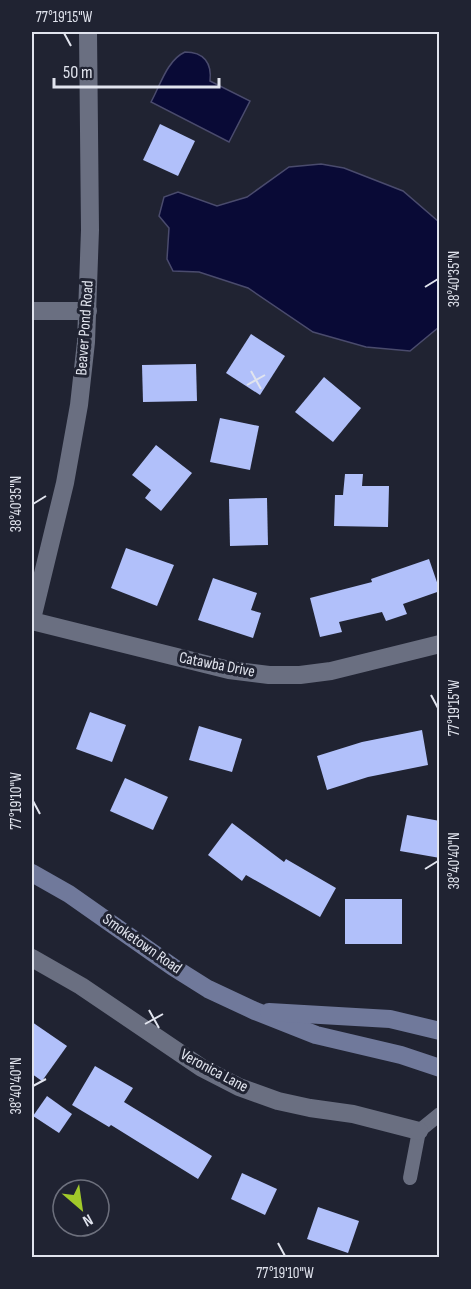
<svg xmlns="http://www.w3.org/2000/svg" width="471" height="1289" viewBox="0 0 471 1289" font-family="'Sofia Sans Condensed',sans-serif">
<rect width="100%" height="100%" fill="#202332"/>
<g fill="#090a36" stroke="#4a4b6d" stroke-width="1.5">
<path d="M 185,52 C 204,52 212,63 210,81 L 250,101 L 229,142 L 151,102 C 160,86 167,60 185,52 Z"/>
<polygon points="321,164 344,168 403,191 439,222 439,327 410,351 366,347 313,332 248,288 199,272 173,271 167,259 169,228 159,216 164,197 178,192 217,206 247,197 289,167"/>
</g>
<g fill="#b1c0fa">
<polygon points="160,124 195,141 178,176 143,160"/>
<polygon points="251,334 285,356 260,395 226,373"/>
<polygon points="196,364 197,401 143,402 142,365"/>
<polygon points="324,377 361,408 333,442 295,412"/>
<polygon points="220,418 259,426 250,470 210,462"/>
<polygon points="156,445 192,473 161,511 145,498 151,490 132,475"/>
<polygon points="345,474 363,474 362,486 389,486 388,527 334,526 335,495 343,495"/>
<polygon points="267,498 268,545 230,546 229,499"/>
<polygon points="126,548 174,565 157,606 111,588"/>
<polygon points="429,559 440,591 403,604 407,614 386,621 382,612 339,622 342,632 320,637 310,598 372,582 371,579"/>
<polygon points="213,578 257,593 251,610 261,613 253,638 198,620"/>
<polygon points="90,712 126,725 112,762 76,749"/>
<polygon points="199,726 242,739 232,772 189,760"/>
<polygon points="422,730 428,765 368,777 327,790 317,756 362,742"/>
<polygon points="125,778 168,797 153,830 110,811"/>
<polygon points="407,815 440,821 440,858 400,851"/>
<polygon points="232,823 284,862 286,859 336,888 320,917 246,875 242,881 208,855"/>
<rect x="345" y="899" width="57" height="45"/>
<polygon points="32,1022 67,1046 42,1081 32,1074"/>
<polygon points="95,1066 133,1088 124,1102 212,1156 198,1179 111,1125 109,1127 72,1105"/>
<polygon points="47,1096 72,1114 59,1133 33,1116"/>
<polygon points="242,1173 277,1189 265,1215 231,1199"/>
<polygon points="318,1207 359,1221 348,1253 307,1239"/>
</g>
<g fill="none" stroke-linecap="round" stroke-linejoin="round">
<polyline stroke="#6a6f81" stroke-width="14" points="410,1178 419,1131 440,1114"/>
<g stroke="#6a6f81" stroke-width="18">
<polyline points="32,311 88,311"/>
<polyline points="32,619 65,483 79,405 86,342 90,230 88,32"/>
<polyline points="32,621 229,670 269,675 300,675 331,671 440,644"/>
<polyline points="32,958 81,986 202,1068 239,1087 278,1101 310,1108 353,1114 419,1131"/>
</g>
<g stroke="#70799b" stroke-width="18">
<polyline points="32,873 69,894 173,967 208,989 255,1011 316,1035 401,1055 440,1068"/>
<polyline points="269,1012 390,1019 440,1031"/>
</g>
</g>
<path fill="none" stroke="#e1e4ee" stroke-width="2" d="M 64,33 L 71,46M 425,287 L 438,279M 251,371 L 261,389M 247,385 L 265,375M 33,504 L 46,496M 431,695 L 438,708M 33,801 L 40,814M 425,869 L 438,861M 149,1010 L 159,1028M 145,1024 L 163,1014M 33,1086 L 46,1079M 278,1243 L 285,1256"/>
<g text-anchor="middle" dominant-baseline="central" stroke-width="6" stroke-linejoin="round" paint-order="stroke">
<g font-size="16" fill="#e1e4ee" stroke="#202332">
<text transform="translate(85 328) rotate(-86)">Beaver Pond Road</text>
<text transform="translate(217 665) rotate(11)">Catawba Drive</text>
<text transform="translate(142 944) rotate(35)">Smoketown Road</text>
<text transform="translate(214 1071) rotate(28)">Veronica Lane</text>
</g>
</g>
<rect width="471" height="1289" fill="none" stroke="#202332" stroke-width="66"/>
<g transform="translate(81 1208) rotate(151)"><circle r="28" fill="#202332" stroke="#6d707d" stroke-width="1.5"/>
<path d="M0-4.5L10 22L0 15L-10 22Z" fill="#a1c92a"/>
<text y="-9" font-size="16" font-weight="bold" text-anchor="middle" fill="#e1e4ee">N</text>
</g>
<path d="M54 78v9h165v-9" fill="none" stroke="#e1e4ee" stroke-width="3"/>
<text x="63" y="78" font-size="18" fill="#e1e4ee" stroke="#202332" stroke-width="4.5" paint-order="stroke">50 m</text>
<rect x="33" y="33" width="405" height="1223" fill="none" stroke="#e1e4ee" stroke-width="2"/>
<g font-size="15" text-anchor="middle" fill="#e1e4ee">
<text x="64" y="22">77°19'15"W</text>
<text transform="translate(454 279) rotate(-90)" y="5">38°40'35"N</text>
<text transform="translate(16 504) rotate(-90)" y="5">38°40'35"N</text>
<text transform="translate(454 708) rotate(-90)" y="5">77°19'15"W</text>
<text transform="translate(16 801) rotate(-90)" y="5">77°19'10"W</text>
<text transform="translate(454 861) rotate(-90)" y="5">38°40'40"N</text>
<text transform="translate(16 1086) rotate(-90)" y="5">38°40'40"N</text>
<text x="285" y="1278">77°19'10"W</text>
</g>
</svg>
